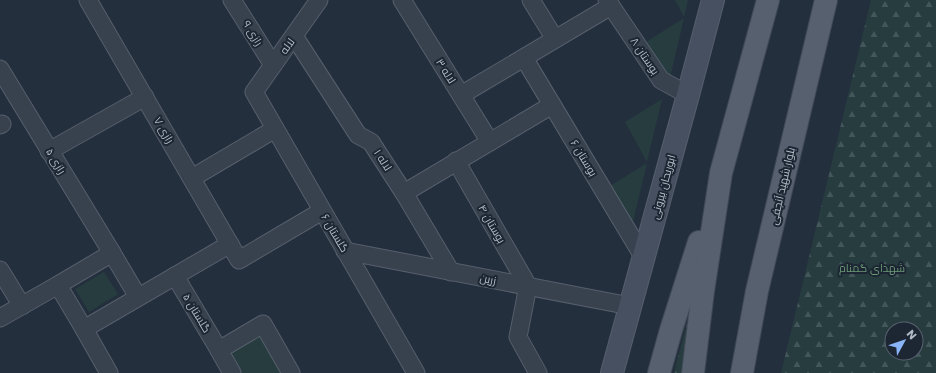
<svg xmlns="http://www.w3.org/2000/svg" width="936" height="373" viewBox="0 0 936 373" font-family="Poppins,Cairo,sans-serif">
<defs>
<pattern id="forest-firs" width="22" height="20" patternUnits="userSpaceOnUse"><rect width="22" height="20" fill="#263c3f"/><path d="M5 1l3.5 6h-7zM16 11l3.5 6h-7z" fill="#435659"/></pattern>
</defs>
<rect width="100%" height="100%" fill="#242f3e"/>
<g fill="#263c3f">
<polygon points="675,0 688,0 684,17"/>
<polygon points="684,18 669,82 646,42"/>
<polygon points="662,99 647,162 625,122"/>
<polygon points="647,163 632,226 610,186"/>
<polygon points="104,272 118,294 89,312 75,289"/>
<polygon points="263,324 291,373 232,373 219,350"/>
</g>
<g fill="url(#forest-firs)" fill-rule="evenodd">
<path d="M 871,0 L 936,0 L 936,373 L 781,373 ZM 892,329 L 916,329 L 916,353 L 892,353 Z"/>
<polygon points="687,323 694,325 687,373 674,373"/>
</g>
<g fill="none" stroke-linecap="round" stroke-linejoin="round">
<defs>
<g id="street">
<polyline points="88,0 239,260 322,211"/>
<polyline points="232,0 273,65"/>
<polyline points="319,0 254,92 416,373"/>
<polyline points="402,0 490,142"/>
<polyline points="531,0 555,39"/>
<polyline points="607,0 661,80 688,95"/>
<polyline points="294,36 358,135 371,142 404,193 451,272"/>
<polyline points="524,58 644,258"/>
<polyline points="0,69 112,253"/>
<polyline points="461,95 611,6"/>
<polyline points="0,125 2,124"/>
<polyline points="49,151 145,97"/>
<polyline points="456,161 528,286 518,337 538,373"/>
<polyline points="192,178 275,129"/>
<polyline points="404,193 552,105"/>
<polyline points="345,251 630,306"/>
<polyline points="0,270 22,306"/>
<polyline points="175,276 219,350"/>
<polyline points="138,297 112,253 58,285 84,329 230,244"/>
<polyline points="0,318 58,285"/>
<polyline points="84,329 109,373"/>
<polyline points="232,373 219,350 263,324 291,373"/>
</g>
<polyline id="secondary" points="612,373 688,95 713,0"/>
<g id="primary">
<polyline points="659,373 671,330 699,242"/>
<polyline points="693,373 703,291 721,173 768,0"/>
<polyline points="742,373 757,291 826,0"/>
</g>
</defs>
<use href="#street" stroke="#565f6c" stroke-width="19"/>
<use href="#secondary" stroke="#565f6c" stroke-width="24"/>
<use href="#primary" stroke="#414a57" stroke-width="24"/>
<use href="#street" stroke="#38414e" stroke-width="17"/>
<use href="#secondary" stroke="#465061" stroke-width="22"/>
<use href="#primary" stroke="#56606e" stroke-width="22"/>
</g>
<g text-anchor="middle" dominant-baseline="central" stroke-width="4" stroke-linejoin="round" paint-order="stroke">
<g font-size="11" fill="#b4bcc9" stroke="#1d2633">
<text transform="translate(253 33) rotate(58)">رازی ۹</text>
<text transform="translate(287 46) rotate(-54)">لاله</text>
<text transform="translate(645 56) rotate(56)">بوستان ۸</text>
<text transform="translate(446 71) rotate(58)">لاله ۳</text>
<text transform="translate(164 130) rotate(60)">رازی ۷</text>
<text transform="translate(584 158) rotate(59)">بوستان ۶</text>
<text transform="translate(383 160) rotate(57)">لاله ۱</text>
<text transform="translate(56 161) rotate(59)">رازی ۵</text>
<text transform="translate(782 186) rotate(-77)">بلوار شهید آنجفی</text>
<text transform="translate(663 187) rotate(-75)">ابوریحان بیرونی</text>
<text transform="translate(492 224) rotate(60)">بوستان ۴</text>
<text transform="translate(335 233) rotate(60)">گلستان ۶</text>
<text transform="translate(488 279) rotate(11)">زرین</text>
<text transform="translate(197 313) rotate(59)">گلستان ۵</text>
</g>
<g font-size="11" fill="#6b9a76" stroke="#1d2633">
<text x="872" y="268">شهدای گمنام</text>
</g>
</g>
<g transform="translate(904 341) rotate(50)"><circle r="19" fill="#1d2633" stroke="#59626f"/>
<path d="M0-3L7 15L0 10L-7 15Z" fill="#8ab4f8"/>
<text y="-6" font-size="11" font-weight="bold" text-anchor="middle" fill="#b4bcc9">N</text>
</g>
</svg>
